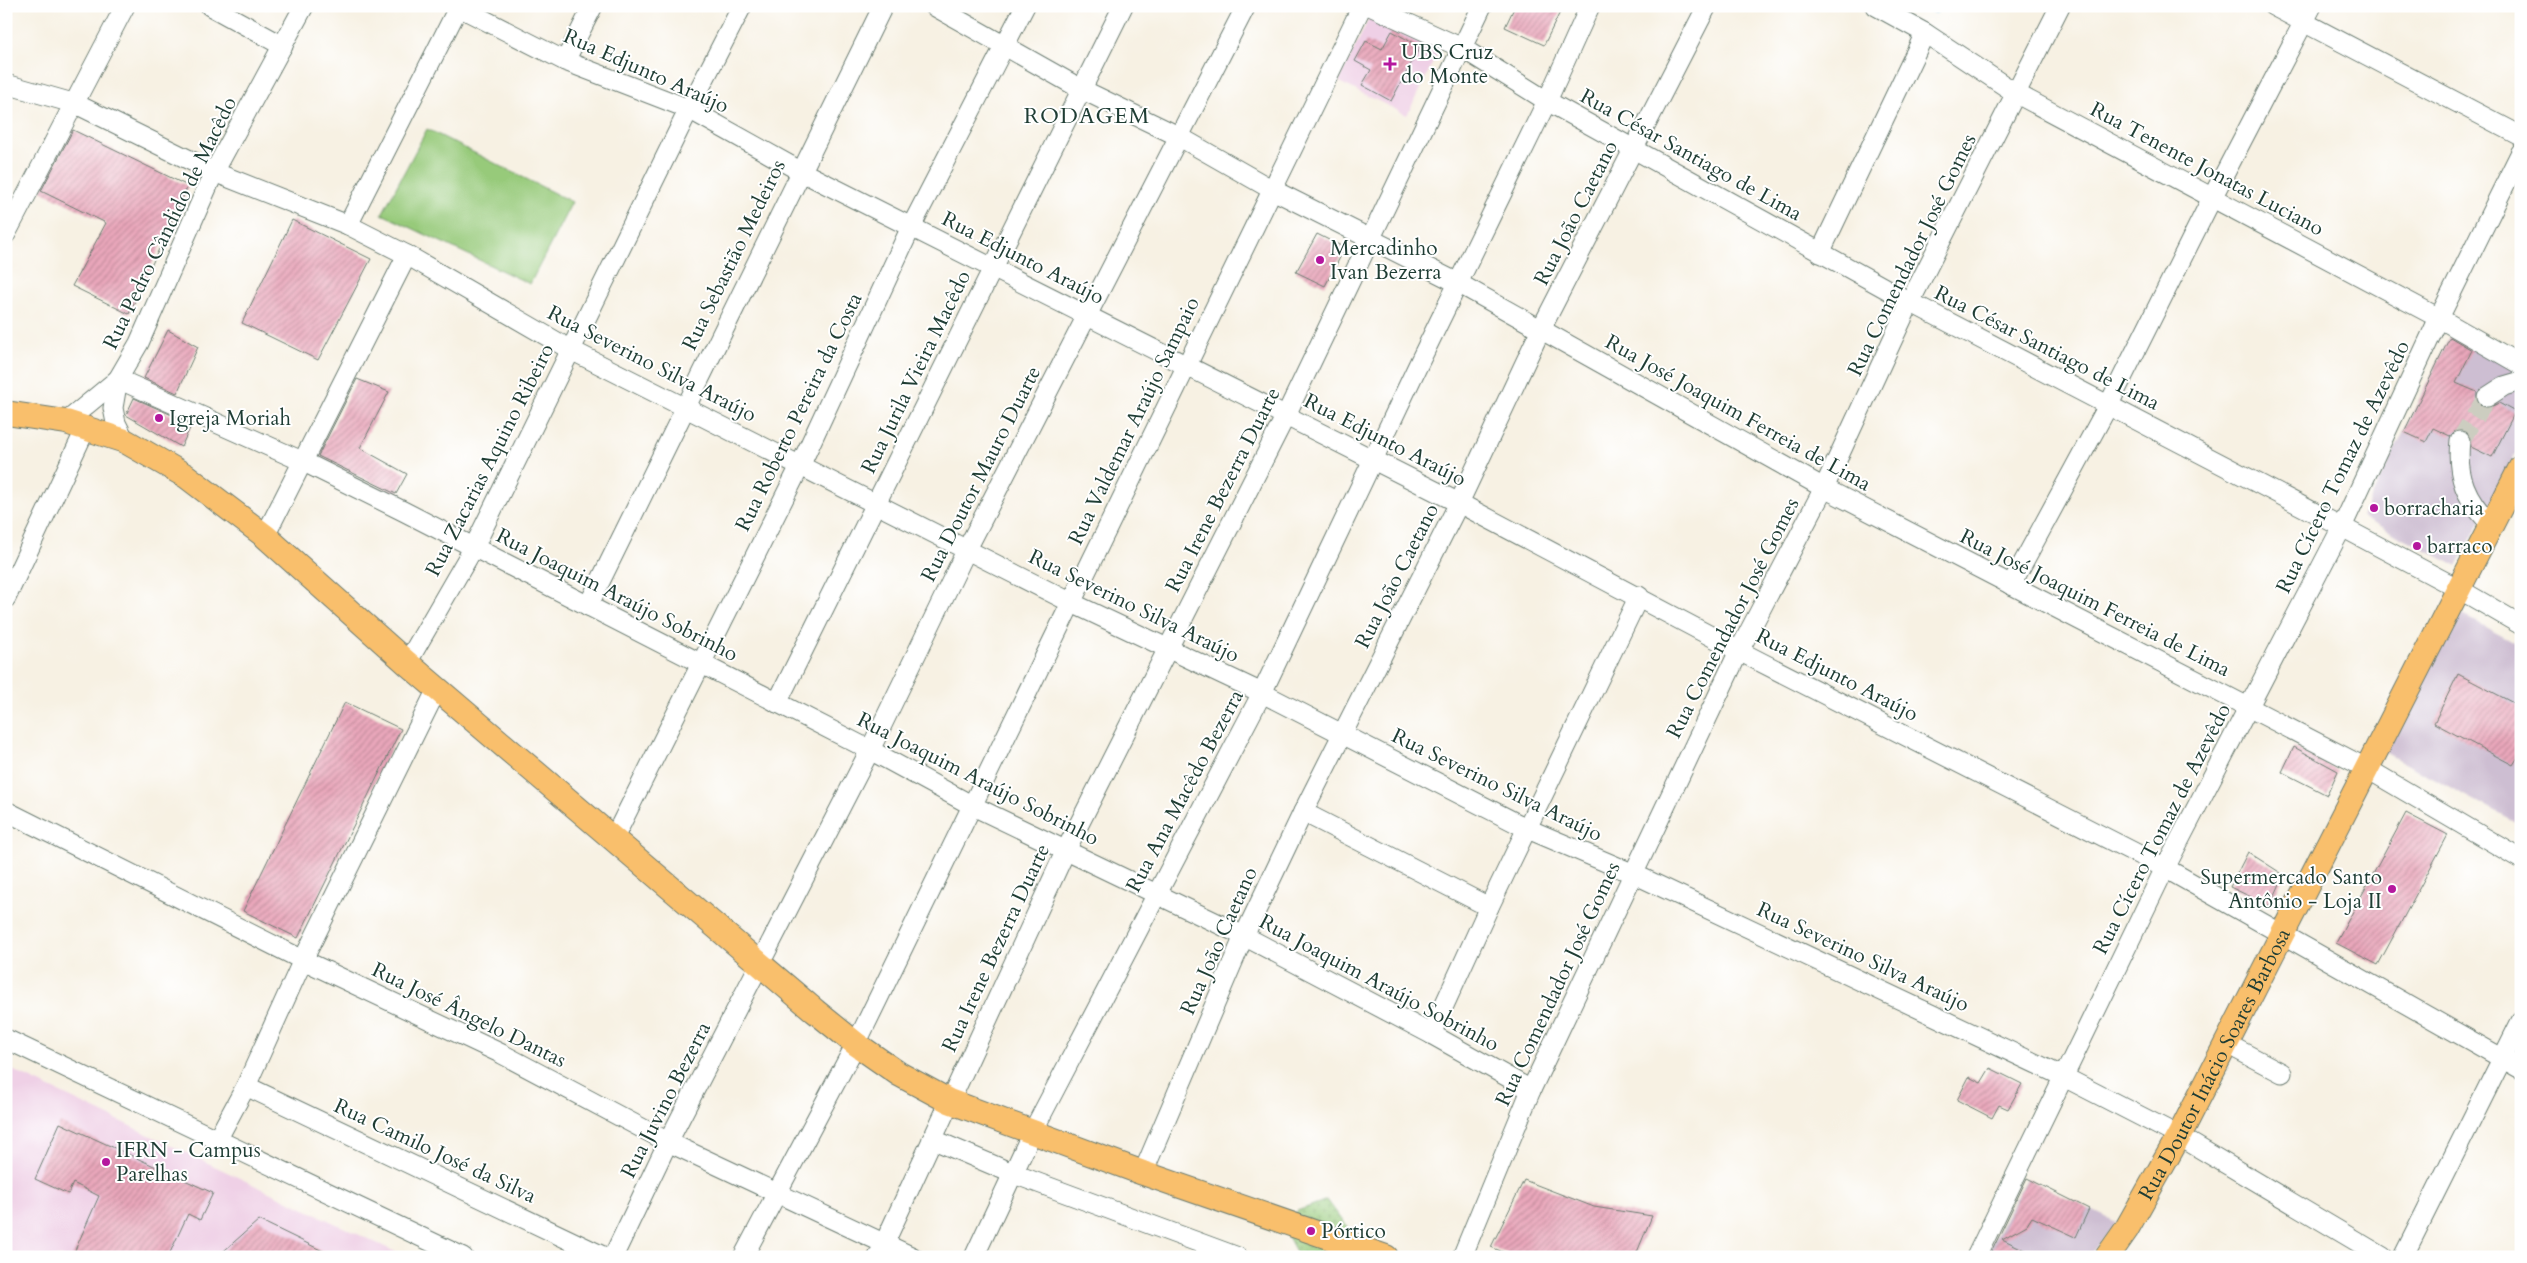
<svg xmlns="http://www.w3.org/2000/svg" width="2527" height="1263" viewBox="0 0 2527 1263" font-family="Cardo,serif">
<defs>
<pattern id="green-dots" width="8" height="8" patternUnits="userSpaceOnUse" patternTransform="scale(1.25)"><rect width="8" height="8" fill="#97ca7a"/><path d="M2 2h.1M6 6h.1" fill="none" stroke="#7ba565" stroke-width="1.8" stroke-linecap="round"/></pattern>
<pattern id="building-hatch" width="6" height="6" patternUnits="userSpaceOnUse" patternTransform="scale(1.25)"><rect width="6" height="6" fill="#eaa7bb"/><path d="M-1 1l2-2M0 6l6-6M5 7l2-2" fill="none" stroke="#bd8999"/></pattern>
</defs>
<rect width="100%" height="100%" fill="#fff"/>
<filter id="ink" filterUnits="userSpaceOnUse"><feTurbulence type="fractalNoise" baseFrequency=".02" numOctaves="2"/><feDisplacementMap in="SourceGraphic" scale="10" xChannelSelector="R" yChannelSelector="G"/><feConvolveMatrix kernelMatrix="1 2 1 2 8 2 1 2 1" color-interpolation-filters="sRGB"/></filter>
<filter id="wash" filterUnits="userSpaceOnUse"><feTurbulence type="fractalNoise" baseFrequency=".0096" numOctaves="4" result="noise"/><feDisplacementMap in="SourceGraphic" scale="20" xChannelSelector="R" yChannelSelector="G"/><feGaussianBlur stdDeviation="1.12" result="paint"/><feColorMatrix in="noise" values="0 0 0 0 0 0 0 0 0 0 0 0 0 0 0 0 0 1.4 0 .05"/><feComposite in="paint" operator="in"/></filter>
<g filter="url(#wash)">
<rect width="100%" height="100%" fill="#f7f1e3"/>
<g fill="#efd0e6">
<polygon points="1372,12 1441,46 1407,115 1339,82"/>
<polygon points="6,1067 406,1257 6,1257"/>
</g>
<g fill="#cdbed2">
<polygon points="2450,336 2521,371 2521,443 2457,566 2362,517"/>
<polygon points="2455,611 2521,646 2521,825 2384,752"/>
<polygon points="2026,1178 2116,1222 2088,1257 1985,1257"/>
</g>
<polygon fill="url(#green-dots)" stroke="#5b8457" points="1327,1200 1348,1228 1338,1254 1329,1257 1299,1257 1287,1235 1297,1211"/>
<polygon fill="#97ca7a" stroke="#5b8457" points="427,129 572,202 530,284 382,214"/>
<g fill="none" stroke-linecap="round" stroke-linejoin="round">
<polyline stroke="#5cbbda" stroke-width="5.5" points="1935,11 1938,6"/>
</g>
<g id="blocks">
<g fill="url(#building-hatch)">
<polygon points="1515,6 1563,6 1544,45 1505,27"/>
<polygon points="1392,31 1420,47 1391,101 1362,85 1371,70 1355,61 1366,41 1382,49"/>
<polygon points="73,130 188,186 129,314 72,286 106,223 41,191"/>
<polygon points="292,220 371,259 318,360 242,323"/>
<polygon points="1317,234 1345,248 1325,286 1296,272"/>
<polygon points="168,330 198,347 177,393 144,378"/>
<polygon points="2450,337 2472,350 2456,383 2477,392 2477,403 2482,407 2488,408 2499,403 2515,412 2492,457 2471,447 2470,436 2461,430 2455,431 2450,436 2433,428 2426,442 2404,432"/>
<polygon points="357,379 389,392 360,448 407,474 396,494 318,456"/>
<polygon points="134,398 192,424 181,447 126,415"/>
<polygon points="2458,674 2521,707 2521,752 2513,765 2434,723"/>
<polygon points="345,702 401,729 298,938 243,911"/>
<polygon points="2294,747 2338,771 2327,795 2282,772"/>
<polygon points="2406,813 2448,835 2378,965 2336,943"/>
<polygon points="2248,852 2284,875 2270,906 2230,887"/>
<polygon points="1990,1068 2022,1084 2008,1109 1999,1105 1992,1118 1957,1100 1969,1077 1981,1083"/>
<polygon points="60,1123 213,1193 200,1220 188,1214 168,1257 72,1257 99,1196 73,1183 68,1194 35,1179"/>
<polygon points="2027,1178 2089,1209 2076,1237 2032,1217 2027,1225 2002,1239 2040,1257 1989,1257"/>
<polygon points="1524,1180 1594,1207 1652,1216 1635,1257 1515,1257 1491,1247"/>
<polygon points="259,1220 335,1257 217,1257"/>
</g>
</g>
</g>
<g filter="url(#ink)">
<use href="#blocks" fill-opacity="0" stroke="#6b7c71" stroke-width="1"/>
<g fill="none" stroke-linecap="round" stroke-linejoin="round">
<polyline stroke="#cccdc0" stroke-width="19" stroke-dasharray="19 9" stroke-linecap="butt" points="2460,441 2487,397"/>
<defs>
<g id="minor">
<polyline points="210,6 283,46"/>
<polyline points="457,6 565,61 689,109 800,171 1459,503 1739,651 2165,868 2521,1069"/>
<polyline points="934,6 1081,89 1178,136 1271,189 1458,283 1824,488 2366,768 2521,859"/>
<polyline points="1370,6 1462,48 1547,101 1910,302 2342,527 2457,588 2521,625"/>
<polyline points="1876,6 1925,33 2017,94 2439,318 2521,365"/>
<polyline points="2273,6 2521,136"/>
<polyline points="565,61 593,6"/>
<polyline points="6,84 76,104 214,172 348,225 407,255 571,350 1072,603 1262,693 1528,829 1634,874 2062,1076 2179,1136 2383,1257"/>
<polyline points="348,225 459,6"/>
<polyline points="6,234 125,6"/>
<polyline points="1820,253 1925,33"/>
<polyline points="118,379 304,462 403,511 870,750 973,806 1244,936 1431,1034 1531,1090"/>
<polyline points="2487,397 2504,386 2521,381"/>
<polyline points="66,422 118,379"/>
<polyline points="125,441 116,423 113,408 118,379 139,343 214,172 304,6"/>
<path d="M 2460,441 C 2456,476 2466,500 2491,524"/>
<polyline points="265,536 407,255"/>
<polyline points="2011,585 2109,404 2213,196 2312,6"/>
<polyline points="6,598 85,430"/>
<polyline points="588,606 883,6"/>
<polyline points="407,663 474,547 689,109 742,6"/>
<polyline points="777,703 1123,6"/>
<polyline points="6,811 303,960 502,1054 668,1142 913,1257"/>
<polyline points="1303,812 1489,907"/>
<polyline points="614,838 800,466 911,227 1025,6"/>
<polyline points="1431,1034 1489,907 1639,596"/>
<polyline points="6,1039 463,1257"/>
<polyline points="2227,1044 2282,1073"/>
<polyline points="246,1086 605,1257"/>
<polyline points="932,1139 1014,1174 1238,1257"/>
<polyline points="217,1140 246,1086 303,960 437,689"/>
<polyline points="1143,1173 1244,936 1303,812 1459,503 1541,329 1707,6"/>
<polyline points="613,1257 668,1142 870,750 967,549 1246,6"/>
<polyline points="743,1257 856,1044 1362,6"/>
<polyline points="878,1257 1066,850 1286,415 1482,6"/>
<polyline points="974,1257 1032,1133 1262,693 1420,361 1547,101 1590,6"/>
<polyline points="1462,1257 1531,1090 1739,651 1824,488 1910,302 2060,6"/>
<polyline points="1976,1257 2165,868 2342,527 2439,318 2521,152"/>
<polyline points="2403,1257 2521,1021"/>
</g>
<g id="major">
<polyline points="6,413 66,422 125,441 186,476 265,536 407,663 815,1011 856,1044 899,1074 949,1101 1143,1173 1386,1257"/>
<path id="s1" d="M 2107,1257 L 2126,1230 L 2179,1136 L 2521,467"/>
</g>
</defs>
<use href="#minor" stroke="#6b7c71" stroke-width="21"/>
<use href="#major" stroke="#6b7c71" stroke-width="26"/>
<use href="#minor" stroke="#fff" stroke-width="19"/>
<use href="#major" stroke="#f9bf6c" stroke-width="24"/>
</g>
</g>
<g fill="#b5179e" stroke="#fff" stroke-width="2">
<path d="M1387.5 56.5h5v5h5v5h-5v5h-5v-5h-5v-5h5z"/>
<circle cx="1320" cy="260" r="5"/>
<circle cx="159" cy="418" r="5"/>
<circle cx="2374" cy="508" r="5"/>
<circle cx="2417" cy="546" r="5"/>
<circle cx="2392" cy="889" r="5"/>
<circle cx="106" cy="1162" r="5"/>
<circle cx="1311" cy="1231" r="5"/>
</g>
<g text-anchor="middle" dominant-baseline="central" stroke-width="4" stroke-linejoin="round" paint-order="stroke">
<g font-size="21" fill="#1f3d34" stroke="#fff" text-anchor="start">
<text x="1401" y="52">UBS Cruz<tspan x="1401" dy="24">do Monte</tspan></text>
<text x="1330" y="248">Mercadinho<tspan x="1330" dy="24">Ivan Bezerra</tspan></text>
<text x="169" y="418">Igreja Moriah</text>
<text x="2384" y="508">borracharia</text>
<text x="2427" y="546">barraco</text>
<text x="2382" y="877" text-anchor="end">Supermercado Santo<tspan x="2382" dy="24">Antônio - Loja II</tspan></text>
<text x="116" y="1150">IFRN - Campus<tspan x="116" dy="24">Parelhas</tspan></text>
<text x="1321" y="1231">Pórtico</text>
</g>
<g font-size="21" fill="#1f3d34" stroke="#fff">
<text transform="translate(646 71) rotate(24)">Rua Edjunto Araújo</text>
<text transform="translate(1691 155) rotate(29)">Rua César Santiago de Lima</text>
<text transform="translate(2207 169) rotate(28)">Rua Tenente Jonatas Luciano</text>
<text transform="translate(1576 213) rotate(-63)">Rua João Caetano</text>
<text transform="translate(170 223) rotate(-64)">Rua Pedro Cândido de Macêdo</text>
<text transform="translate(734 255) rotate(-64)">Rua Sebastião Medeiros</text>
<text transform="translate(1912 255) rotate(-64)">Rua Comendador José Gomes</text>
<text transform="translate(1023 258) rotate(27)">Rua Edjunto Araújo</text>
<text transform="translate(2047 348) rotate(27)">Rua César Santiago de Lima</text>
<text transform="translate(652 364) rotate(27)">Rua Severino Silva Araújo</text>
<text transform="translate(916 372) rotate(-64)">Rua Jurila Vieira Macêdo</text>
<text transform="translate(799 412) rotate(-64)">Rua Roberto Pereira da Costa</text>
<text transform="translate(1738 413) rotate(29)">Rua José Joaquim Ferreia de Lima</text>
<text transform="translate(1134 421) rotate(-64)">Rua Valdemar Araújo Sampaio</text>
<text transform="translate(1385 440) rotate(27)">Rua Edjunto Araújo</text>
<text transform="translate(490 460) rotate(-63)">Rua Zacarias Aquino Ribeiro</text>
<text transform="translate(2343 467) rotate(-64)">Rua Cícero Tomaz de Azevêdo</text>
<text transform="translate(981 474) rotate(-63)">Rua Doutor Mauro Duarte</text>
<text transform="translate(1223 490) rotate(-63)">Rua Irene Bezerra Duarte</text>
<text transform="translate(1397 576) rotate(-63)">Rua João Caetano</text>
<text transform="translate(617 595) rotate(27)">Rua Joaquim Araújo Sobrinho</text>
<text transform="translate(2095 603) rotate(27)">Rua José Joaquim Ferreia de Lima</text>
<text transform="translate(1134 606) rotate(26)">Rua Severino Silva Araújo</text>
<text transform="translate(1733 618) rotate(-63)">Rua Comendador José Gomes</text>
<text transform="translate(1837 675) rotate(27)">Rua Edjunto Araújo</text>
<text transform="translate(978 779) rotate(27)">Rua Joaquim Araújo Sobrinho</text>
<text transform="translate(1497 785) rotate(26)">Rua Severino Silva Araújo</text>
<text transform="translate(1185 791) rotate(-62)">Rua Ana Macêdo Bezerra</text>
<text transform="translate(2162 829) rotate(-63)">Rua Cícero Tomaz de Azevêdo</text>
<text transform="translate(1219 941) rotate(-66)">Rua João Caetano</text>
<text transform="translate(996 948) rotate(-65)">Rua Irene Bezerra Duarte</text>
<text transform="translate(1863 957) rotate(25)">Rua Severino Silva Araújo</text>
<text transform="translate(1379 983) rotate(28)">Rua Joaquim Araújo Sobrinho</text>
<text transform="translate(1558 984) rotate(-65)">Rua Comendador José Gomes</text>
<text transform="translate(469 1015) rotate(26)">Rua José Ângelo Dantas</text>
<text stroke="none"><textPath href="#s1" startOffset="221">Rua Doutor Inácio Soares Barbosa</textPath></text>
<text transform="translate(666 1100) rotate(-63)">Rua Juvino Bezerra</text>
<text transform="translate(435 1151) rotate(25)">Rua Camilo José da Silva</text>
</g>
<g font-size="22" letter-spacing="1" fill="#1f3d34" stroke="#fff">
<text x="1087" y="116">RODAGEM</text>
</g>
</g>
<rect width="2527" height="1263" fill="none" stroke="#fff" stroke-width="25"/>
</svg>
